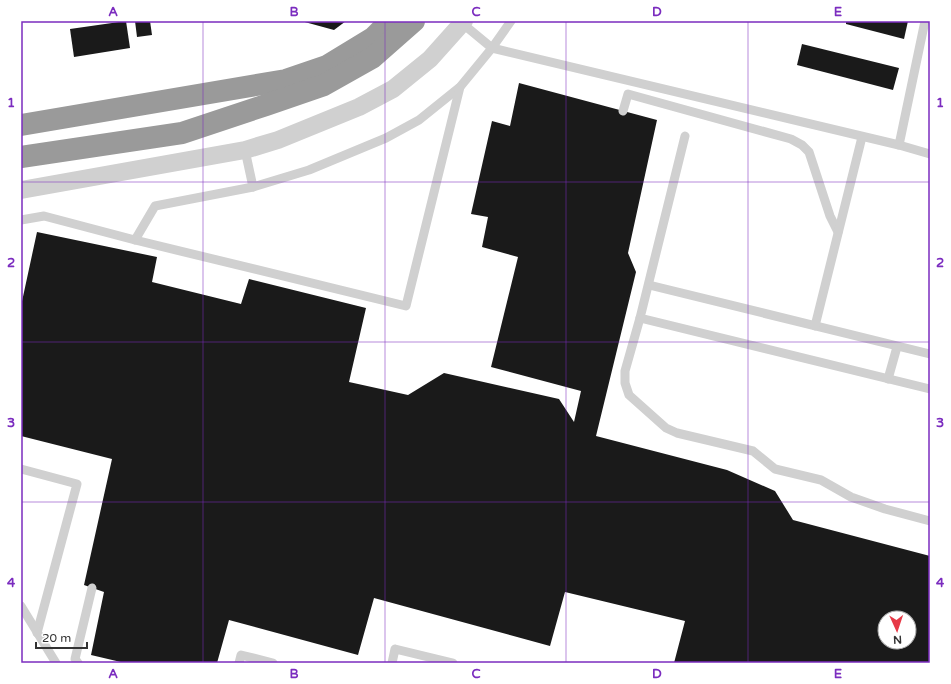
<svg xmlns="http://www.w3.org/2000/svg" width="951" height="684" viewBox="0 0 951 684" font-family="'Varela Round',sans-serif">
<rect width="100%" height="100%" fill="#fff"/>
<g fill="#1a1a1a" fill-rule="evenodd">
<polygon points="126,21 130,48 74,57 70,29"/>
<polygon points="135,21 150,21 152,35 137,37"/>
<polygon points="301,21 346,21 334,30"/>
<polygon points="846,21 908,21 904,39 846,24"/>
<polygon points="802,44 899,68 893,90 797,65"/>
<path d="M 519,83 L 657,120 L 628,253 L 636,272 L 596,436 L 727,470 L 775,491 L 793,520 L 930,556 L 930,663 L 674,663 L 685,621 L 565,592 L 550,646 L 374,598 L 358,655 L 229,620 L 217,663 L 125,663 L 91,655 L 104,592 L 84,585 L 112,459 L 21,436 L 21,306 L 37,232 L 157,257 L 152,282 L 241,304 L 249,279 L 366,308 L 349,382 L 408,395 L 444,373 L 559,399 L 574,422 L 581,391 L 491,367 L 518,257 L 482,247 L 488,217 L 471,214 L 492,121 L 510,126 ZM 885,618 L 909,618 L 909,642 L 885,642 Z"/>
</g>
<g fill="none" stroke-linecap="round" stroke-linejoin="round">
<g stroke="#d0d0d0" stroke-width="9">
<polyline points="463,24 492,48 899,145 930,154"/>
<polyline points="623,111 628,94 791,139 802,145 809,152 830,216 838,232"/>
<polyline points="685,136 640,318 930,389"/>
<polyline points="899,145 925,21"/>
<polyline points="245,150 253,187"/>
<polyline points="21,220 44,216 135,240 155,206 253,187 309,170 386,138 419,120 460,87 492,48 511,21"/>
<polyline points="135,240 406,306 460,87"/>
<polyline points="649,285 930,354"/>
<polyline points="640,318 625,371 625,383 629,395 666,428 677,433 753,451 775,469 821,480 851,497 885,509 930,521"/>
<polyline points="815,326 862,137"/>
<polyline points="888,379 897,347"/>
<polyline points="21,469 77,484 37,633"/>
<polyline points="21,606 56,663"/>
<polyline points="78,663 75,659 92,588"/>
<polyline points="239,663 241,655 273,663"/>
<polyline points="392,663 395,649 453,663"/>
</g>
<polyline stroke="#d0d0d0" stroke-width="18" points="21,190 245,150 278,140 359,107 393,89 430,59 464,21"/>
<g stroke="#9a9a9a" stroke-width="22">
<polyline points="21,125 286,80 327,66 373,38 390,21"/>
<polyline points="21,157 182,133 266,105 324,85 372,58 414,21"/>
</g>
</g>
<path fill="none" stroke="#7b2cbf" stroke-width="1" stroke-opacity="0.55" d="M 203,21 L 203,663M 385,21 L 385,663M 566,21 L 566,663M 748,21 L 748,663M 21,182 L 930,182M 21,342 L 930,342M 21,502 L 930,502"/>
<rect width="951" height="684" fill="none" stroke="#ffffff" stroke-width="44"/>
<g transform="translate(897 630) rotate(177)"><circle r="19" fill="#ffffff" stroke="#adadad"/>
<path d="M0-3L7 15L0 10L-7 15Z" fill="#e63946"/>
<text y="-6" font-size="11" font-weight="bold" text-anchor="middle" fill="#333333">N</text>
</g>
<path d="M36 642v6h51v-6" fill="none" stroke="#333333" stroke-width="2"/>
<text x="42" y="642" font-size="12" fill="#333333" stroke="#ffffff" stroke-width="3" paint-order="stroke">20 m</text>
<rect x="22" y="22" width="907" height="640" fill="none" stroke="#7b2cbf" stroke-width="1.5"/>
<g font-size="13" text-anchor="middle" font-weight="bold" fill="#7b2cbf">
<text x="113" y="16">A</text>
<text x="294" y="16">B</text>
<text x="476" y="16">C</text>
<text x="657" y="16">D</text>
<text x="838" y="16">E</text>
<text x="11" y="107">1</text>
<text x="940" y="107">1</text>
<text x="11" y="267">2</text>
<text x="940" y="267">2</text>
<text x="11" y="427">3</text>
<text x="940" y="427">3</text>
<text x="11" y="587">4</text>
<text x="940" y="587">4</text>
<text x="113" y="678">A</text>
<text x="294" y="678">B</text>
<text x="476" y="678">C</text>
<text x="657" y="678">D</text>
<text x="838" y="678">E</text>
</g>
</svg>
